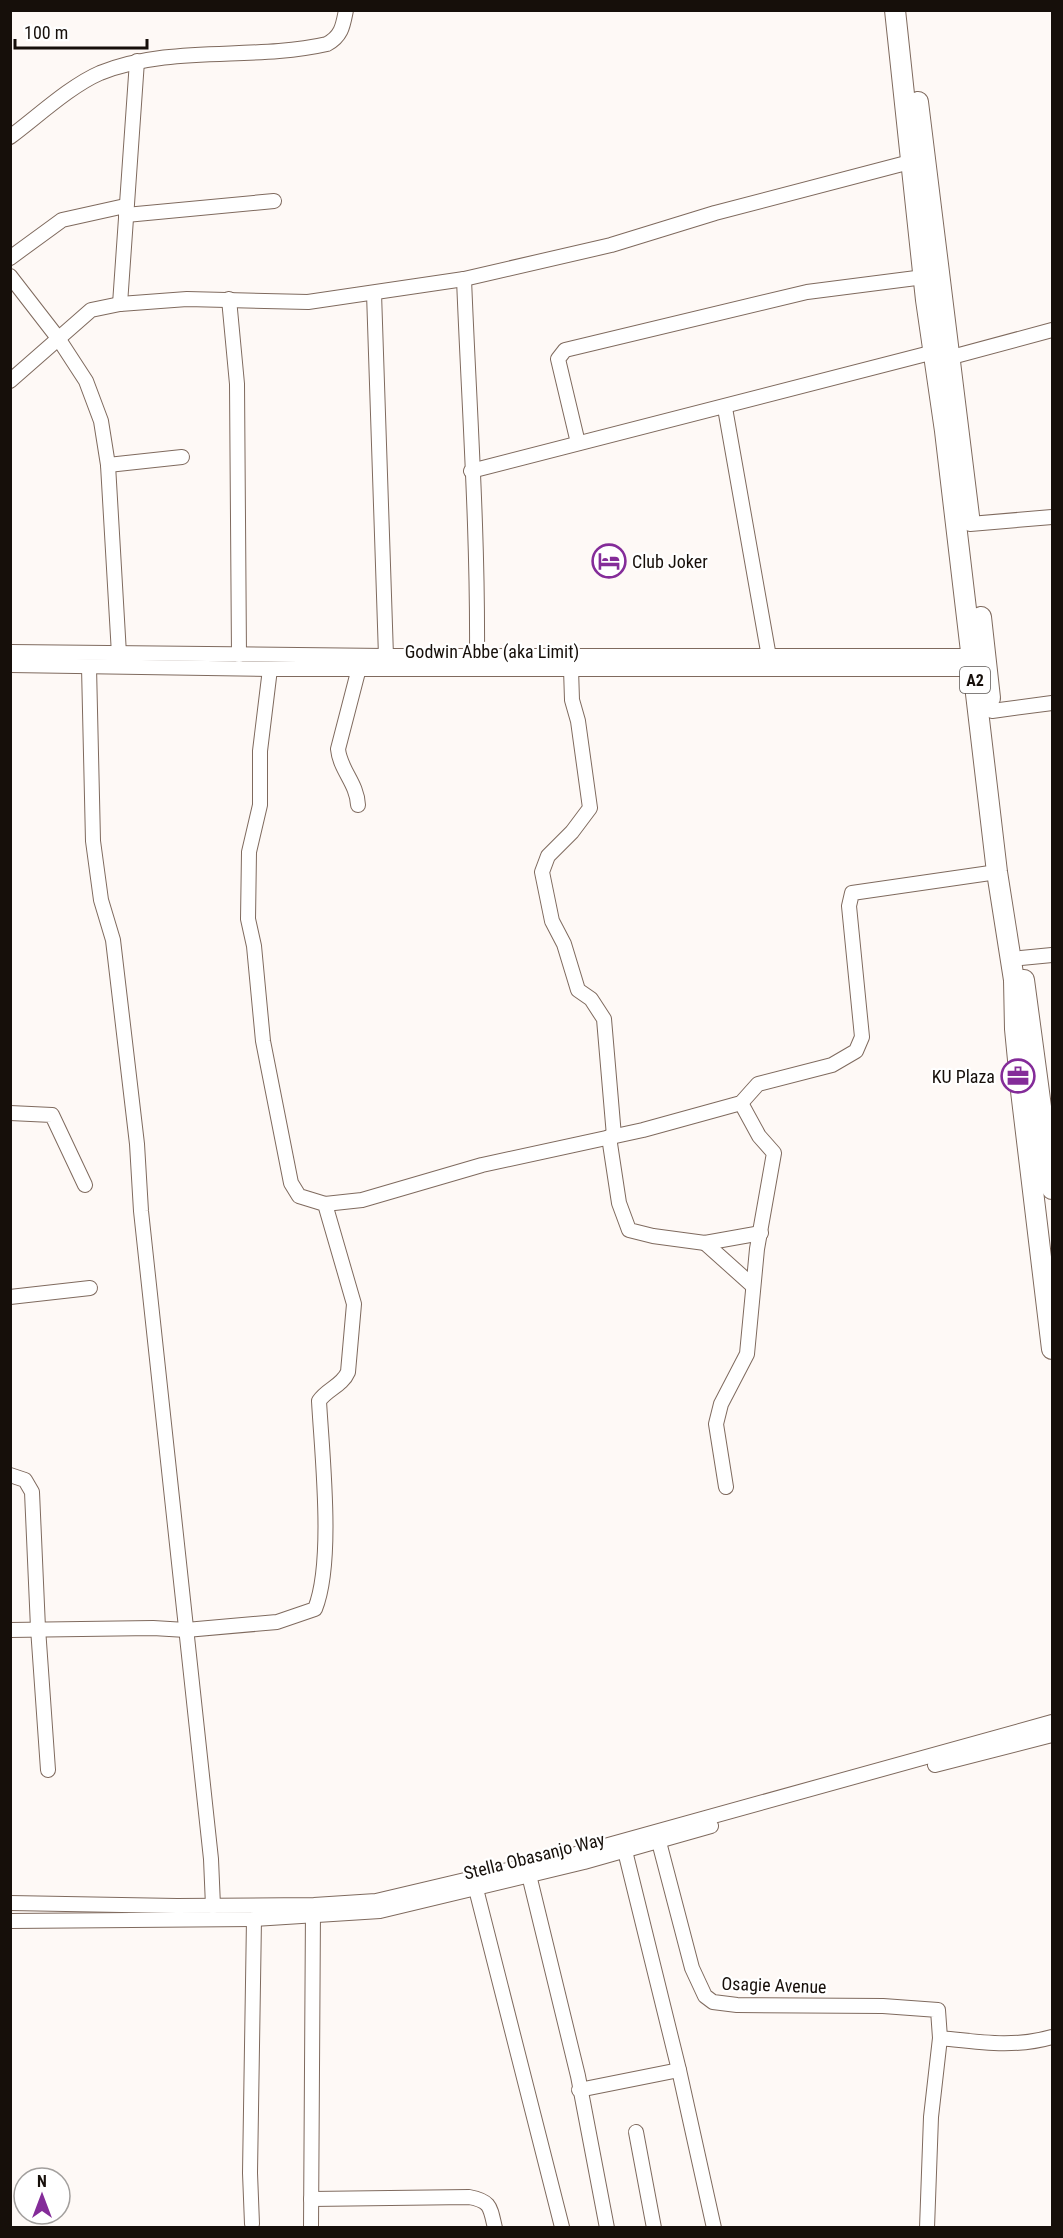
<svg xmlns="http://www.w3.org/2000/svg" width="1063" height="2238" viewBox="0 0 1063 2238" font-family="'Roboto Condensed',sans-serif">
<rect width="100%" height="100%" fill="#fef9f6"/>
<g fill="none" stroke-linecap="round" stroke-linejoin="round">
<defs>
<g id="minor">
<path d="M 10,137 C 37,117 70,86 100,73 C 172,44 253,61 327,44 C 342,36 343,25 346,10"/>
<polyline points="126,215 274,201"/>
<polyline points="10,258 62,220 125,206"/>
<polyline points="10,276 58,338 86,381 101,421 108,465 119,654"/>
<path d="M 464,279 C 469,405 478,530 477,656"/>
<polyline points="374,293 386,656"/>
<polyline points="229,299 237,384 239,655"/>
<polyline points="120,304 137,61"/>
<polyline points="948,358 1052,330"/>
<polyline points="10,381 91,310 120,304 187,299 308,302 464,279 611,245 715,213 910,162"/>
<polyline points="725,408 769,657"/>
<polyline points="578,443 558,359 565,350 807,292 924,277"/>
<polyline points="108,465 182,457"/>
<polyline points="471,471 934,352"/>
<polyline points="970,524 1052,517"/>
<polyline points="10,652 386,656 978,656"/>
<polyline points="10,665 270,669 980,669"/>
<polyline points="89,667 93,841 101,900 113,940 137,1144 141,1211 211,1859 213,1906"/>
<polyline points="571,669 572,700 578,721 590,808 572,832 548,856 542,872 552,921 564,944 578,990 591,999 604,1019 614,1136"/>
<polyline points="992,711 1052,703"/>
<path d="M 358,805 C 357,783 340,770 338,749 L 359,668"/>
<polyline points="1021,958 1052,955"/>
<polyline points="10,1113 52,1115 85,1185"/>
<polyline points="609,1137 619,1203 629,1230 653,1236 705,1243 761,1233"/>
<polyline points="325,1204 362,1200 482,1165 643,1130 741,1103 758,1084 832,1065 856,1051 862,1037 849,906 852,893 997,872"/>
<polyline points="705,1243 753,1286"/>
<polyline points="10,1297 90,1288"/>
<polyline points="10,1475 25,1480 32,1492 38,1628 48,1770"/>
<polyline points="726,1487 716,1424 721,1404 747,1354 757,1249 774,1153 759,1136 741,1103"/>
<path d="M 10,1630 L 153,1628 L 186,1630 L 277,1622 L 315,1609 C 334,1562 322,1455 319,1401 C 327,1389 342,1386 348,1372 L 354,1304 L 325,1204 L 299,1196 L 291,1183 L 263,1041 L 254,946 L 248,919 L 249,852 L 260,805 L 260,751 L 270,669"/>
<polyline points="935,1765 1052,1735"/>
<polyline points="659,1842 692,1968 705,1996 713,2002 737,2005 883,2006 938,2010 940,2038 931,2117 927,2228"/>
<polyline points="625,1851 679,2070 714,2228"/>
<polyline points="529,1875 578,2076 607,2228"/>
<polyline points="476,1889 562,2227"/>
<polyline points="10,1903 177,1906 314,1905 376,1901 576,1854 1052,1722"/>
<polyline points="10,1921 254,1919 380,1911 584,1862 711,1826"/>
<path d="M 940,2038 C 979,2042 1014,2048 1052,2037"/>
<polyline points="579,2090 679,2070"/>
<polyline points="636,2132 654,2228"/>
<path d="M 311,2199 L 469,2197 C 491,2201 490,2207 495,2228"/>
<polyline points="252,2224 250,2173 254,1919"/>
<polyline points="311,2228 313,1909"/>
</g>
<g id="highway">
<polyline points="895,10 926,300 945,431 997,872 1014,980 1015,1029 1021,1091 1052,1349"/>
<polyline points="918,102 969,516"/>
<polyline points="981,617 990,698"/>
<polyline points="1024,980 1052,1189"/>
</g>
</defs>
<use href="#minor" stroke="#7f6a5e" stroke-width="16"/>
<use href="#highway" stroke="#7f6a5e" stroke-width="22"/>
<use href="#minor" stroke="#fff" stroke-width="14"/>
<use href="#highway" stroke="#fff" stroke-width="20"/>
</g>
<defs>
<symbol id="hotel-ring" viewBox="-11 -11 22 22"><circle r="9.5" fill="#fff" stroke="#842c99" stroke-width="1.5"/><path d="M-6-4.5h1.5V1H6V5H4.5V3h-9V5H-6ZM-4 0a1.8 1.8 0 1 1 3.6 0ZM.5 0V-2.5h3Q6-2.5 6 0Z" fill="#842c99"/></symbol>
<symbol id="office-ring" viewBox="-11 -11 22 22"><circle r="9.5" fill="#fff" stroke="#842c99" stroke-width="1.5"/><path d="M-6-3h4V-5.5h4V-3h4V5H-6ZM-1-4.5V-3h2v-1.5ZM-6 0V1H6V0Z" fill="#842c99"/></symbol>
</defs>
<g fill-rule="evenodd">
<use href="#hotel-ring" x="590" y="542" width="38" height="38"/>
<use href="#office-ring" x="999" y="1057" width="38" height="38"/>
</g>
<g text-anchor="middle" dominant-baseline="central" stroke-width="4.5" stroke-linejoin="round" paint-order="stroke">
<rect fill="#fff" stroke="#5c5754" stroke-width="1.5" x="960" y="667" width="30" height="26" rx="4.5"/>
<g font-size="16" font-weight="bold" fill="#160f0a">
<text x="975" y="680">A2</text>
</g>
<g font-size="18" fill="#160f0a" stroke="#fff" text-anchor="start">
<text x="632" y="561">Club Joker</text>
<text x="995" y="1076" text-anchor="end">KU Plaza</text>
</g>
<g font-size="18" fill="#160f0a" stroke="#fff">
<text x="492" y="651">Godwin Abbe (aka Limit)</text>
<text transform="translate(534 1856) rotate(-14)">Stella Obasanjo Way</text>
<text transform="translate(774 1985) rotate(2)">Osagie Avenue</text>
</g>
</g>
<rect width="1063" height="2238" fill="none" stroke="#160f0a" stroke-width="24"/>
<g transform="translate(42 2196)"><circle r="28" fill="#ffffff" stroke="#a29f9d" stroke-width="1.5"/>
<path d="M0-4.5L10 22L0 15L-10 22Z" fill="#842c99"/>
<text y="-9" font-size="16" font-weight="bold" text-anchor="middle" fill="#160f0a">N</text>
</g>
<path d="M15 39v9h132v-9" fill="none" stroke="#160f0a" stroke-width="3"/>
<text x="24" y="39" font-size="18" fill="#160f0a" stroke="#ffffff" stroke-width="4.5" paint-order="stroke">100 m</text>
</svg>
